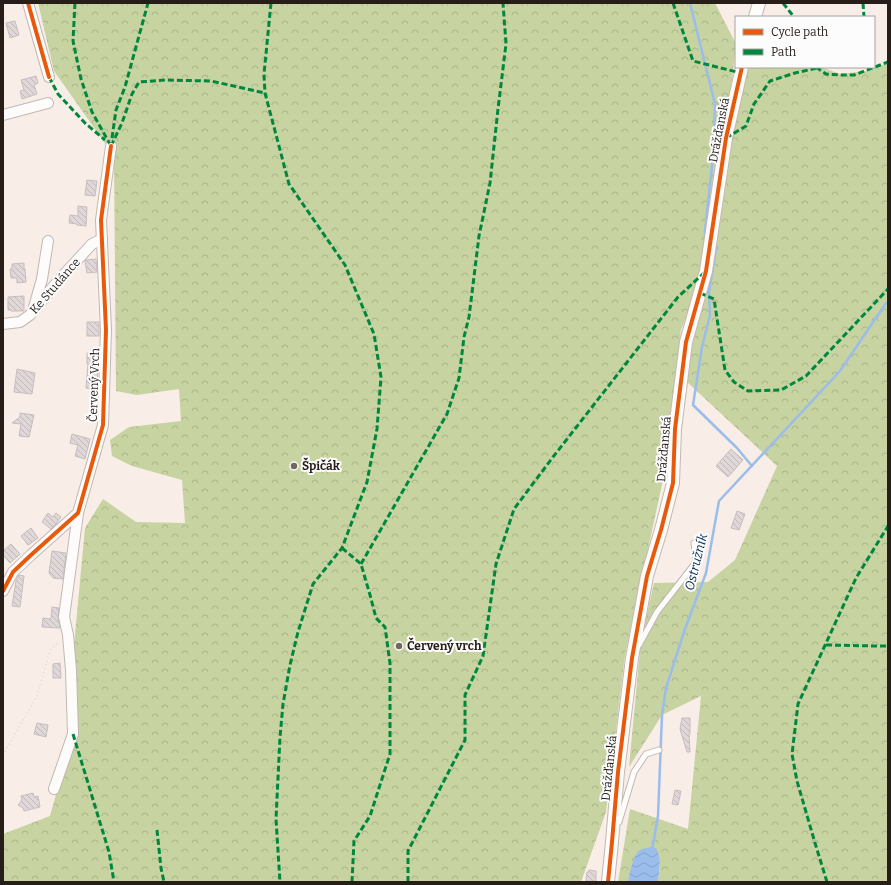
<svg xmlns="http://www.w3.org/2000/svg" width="891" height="885" viewBox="0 0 891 885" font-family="Bitter,serif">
<defs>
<pattern id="forest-crowns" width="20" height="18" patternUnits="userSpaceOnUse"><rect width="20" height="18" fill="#c7d3a1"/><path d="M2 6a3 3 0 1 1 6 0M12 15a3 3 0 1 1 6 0" fill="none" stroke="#abb58a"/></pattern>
<pattern id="water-waves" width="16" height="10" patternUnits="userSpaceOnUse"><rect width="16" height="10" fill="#9abdec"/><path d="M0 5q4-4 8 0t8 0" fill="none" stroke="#85a2ca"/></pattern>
<pattern id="building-back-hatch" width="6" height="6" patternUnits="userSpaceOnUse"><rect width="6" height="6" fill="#e0d7d8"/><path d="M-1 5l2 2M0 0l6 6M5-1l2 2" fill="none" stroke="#c0b8b9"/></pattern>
</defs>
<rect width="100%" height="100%" fill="#f8ede7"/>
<g fill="url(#forest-crowns)">
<polygon points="38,3 715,3 736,44 731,88 701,267 694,298 681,330 663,480 625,655 606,812 581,882 3,882 3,834 50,816 58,787 76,731 73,656 85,528 103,499 136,522 185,523 182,480 132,466 112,456 110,440 129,427 181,421 179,389 137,395 116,391 114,156 54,71"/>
<polygon points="888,63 888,882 658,882 660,863 629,876 628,882 618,882 630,809 688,829 701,696 662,715 629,767 641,640 654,583 708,582 735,560 777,466 685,380 690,345 702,310 716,232 727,156 747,67 821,67 840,74 866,71"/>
</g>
<path fill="url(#water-waves)" d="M 652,847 L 656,848 C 662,858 659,871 658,882 L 628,882 C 629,875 634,853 640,850 C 643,848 648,848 652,847 Z"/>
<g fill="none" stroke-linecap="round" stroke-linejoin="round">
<g stroke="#9abdec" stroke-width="2.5">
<polyline points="690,3 715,104 713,156 705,231 705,243"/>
<polyline points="713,248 716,249 709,292 710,315 702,347 693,405 737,448 752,466"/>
<polyline points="652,850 658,816 662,715 666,688 685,629 706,573 719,501 840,371 886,303 888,303"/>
</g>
</g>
<g fill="url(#building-back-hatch)" stroke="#c6bebf">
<polygon points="15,21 19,35 10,38 6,23"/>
<polygon points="36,76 38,83 34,85 37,94 22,99 20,91 24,90 21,80"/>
<polygon points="87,180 97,181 95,196 85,195"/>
<polygon points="78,206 87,207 86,226 77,225 77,224 69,223 70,215 78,216"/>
<polygon points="96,259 97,272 87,273 85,261 86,260"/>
<polygon points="24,263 24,269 25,269 26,282 17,283 17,278 11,278 10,269 12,269 12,264"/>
<polygon points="24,296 24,311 11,311 11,310 8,310 8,297"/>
<rect x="87" y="322" width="12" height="14"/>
<polygon points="87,353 99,353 97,384 93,384 92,389 86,388 88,364 87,364"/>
<polygon points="17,369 35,373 32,394 14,392"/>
<polygon points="20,413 34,415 29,437 19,436 21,424 12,423 20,417"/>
<polygon points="72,434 90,439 85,459 75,456 78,445 70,443"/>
<polygon points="731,449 743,460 728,477 716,466"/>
<polygon points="737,511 745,514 739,530 731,528"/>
<polygon points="48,513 53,517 56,513 61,517 56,524 51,529 42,522"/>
<polygon points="31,528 38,538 28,545 21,536"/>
<polygon points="11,544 20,554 10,563 3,555 3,551"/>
<polygon points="52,551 66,553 63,579 53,578 49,573"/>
<polygon points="19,575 24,576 20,607 12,606 16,581"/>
<polygon points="52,607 59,608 58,618 60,628 42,627 43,618 51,619"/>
<polygon points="60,663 61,678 53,678 53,664"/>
<polygon points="682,718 690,718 690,734 689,734 690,752 687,752 680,729"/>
<polygon points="37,723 48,725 46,737 34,734"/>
<polygon points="675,790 681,791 678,805 672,804"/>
<polygon points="33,793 34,797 38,796 40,807 24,811 23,808 18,805 22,800 21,796"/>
<polygon points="589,870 596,871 596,881 586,881 587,872 589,872"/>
</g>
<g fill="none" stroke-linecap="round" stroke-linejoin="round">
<defs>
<g id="service">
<polyline points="639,645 657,612 696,562 694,543"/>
<polyline points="619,822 634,772 646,754 659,750"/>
</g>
<g id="minor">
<polyline points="28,3 49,77"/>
<polyline points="3,115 48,103"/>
<polyline points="34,307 42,279 48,241"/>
<polyline points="3,324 20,322 30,315 58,281 92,244 102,239"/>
<polyline points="3,591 13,572 31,555 78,513 103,425 106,330 101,220 111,146"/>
<polyline points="54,789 73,734 71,670 68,635 64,617 78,513"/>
</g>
<g id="tertiary">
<polyline points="755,17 759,3"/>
<polyline points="608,882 612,842 618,772 632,658 647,576 661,530 673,483 675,429 686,342 706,271 726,138 742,67"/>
</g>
</defs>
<use href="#service" stroke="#c2b8b3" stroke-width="7"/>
<use href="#minor" stroke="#c2b8b3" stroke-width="12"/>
<use href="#tertiary" stroke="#c2b8b3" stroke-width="14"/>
<polyline stroke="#ddd9d8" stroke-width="1.5" stroke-dasharray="1 3" stroke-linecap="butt" points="3,755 37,696 50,650 59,642"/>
<use href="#service" stroke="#fefcfb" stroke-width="5"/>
<use href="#minor" stroke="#fefcfb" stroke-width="10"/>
<use href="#tertiary" stroke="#fefcfb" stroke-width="12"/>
<g stroke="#00873e" stroke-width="3" stroke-dasharray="6 3" stroke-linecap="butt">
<polyline points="75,3 73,41 81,79 92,112 111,146"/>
<polyline points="271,3 264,74 265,93 289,184 345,265 374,334 381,377 377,429 367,482 342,548 313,584 298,632 290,665 283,704 280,737 276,819 280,882"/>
<polyline points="673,3 693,61 741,73"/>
<polyline points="783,3 794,17"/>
<polyline points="863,3 864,17"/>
<polyline points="816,67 826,74 841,75 854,75 888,62"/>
<polyline points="49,77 58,94 85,123 105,140"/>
<polyline points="112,138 116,110 125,87 148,3"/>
<polyline points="726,138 746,126 754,104 770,81 795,73 817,68"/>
<polyline points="111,146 122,123 132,94 139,82 165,80 211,81 265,93"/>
<polyline points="700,293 714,299 725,370 734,382 748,391 781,390 806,376 888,289"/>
<polyline points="342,548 361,564 370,595 376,618 385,627 390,663 390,754 370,816 354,841 352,882"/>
<polyline points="361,564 447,414 459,378 464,337 469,317 479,236 490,183 498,109 506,44 503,3"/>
<polyline points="826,645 875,646 888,646"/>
<polyline points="73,734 109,852 114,882"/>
<polyline points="157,830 161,868 164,882"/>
<polyline points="408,882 408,851 465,740 465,695 483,656 496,564 514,509 553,457 678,297 705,272"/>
<polyline points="827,882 815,843 797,781 792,754 798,704 856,578 888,526"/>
</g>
<defs>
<g id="cycleway">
<polyline points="28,3 49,77"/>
<polyline points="3,591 13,572 31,555 78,513 103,425 106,330 101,220 111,146"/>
<polyline points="608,882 612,842 618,772 632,658 647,576 661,530 673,483 675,429 686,342 706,271 726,138 742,67"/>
</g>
</defs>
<use href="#cycleway" stroke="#fcfcfc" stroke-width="6"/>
<use href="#cycleway" stroke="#e8590c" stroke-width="4"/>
</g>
<g fill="#706662" stroke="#fcfcfc" stroke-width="1.5">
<circle cx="294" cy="466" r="4"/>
<circle cx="399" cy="646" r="4"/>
</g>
<g text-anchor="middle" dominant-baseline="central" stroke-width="4" stroke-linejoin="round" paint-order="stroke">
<g font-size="12" fill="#271e1a" stroke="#fcfcfc">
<text transform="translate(719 130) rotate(-79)">Drážďanská</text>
<text transform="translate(55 286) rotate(-49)">Ke Studánce</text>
<text transform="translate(94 385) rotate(-88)">Červený Vrch</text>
<text transform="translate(664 449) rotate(-85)">Drážďanská</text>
<text transform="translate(609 768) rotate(-84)">Drážďanská</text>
</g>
<g font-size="12" font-weight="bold" fill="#271e1a" stroke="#fcfcfc" text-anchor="start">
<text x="302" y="466">Špičák</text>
<text x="407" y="646">Červený vrch</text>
</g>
<g font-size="13" font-style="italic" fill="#052c57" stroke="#fcfcfc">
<text transform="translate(696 562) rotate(-76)">Ostružník</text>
</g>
</g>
<rect width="891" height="885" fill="none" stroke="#271e1a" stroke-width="8"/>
<rect x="735" y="16" width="140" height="52" fill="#fcfcfc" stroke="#a7a3a2"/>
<rect x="743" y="29" width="20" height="6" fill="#e8590c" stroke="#a7a3a2"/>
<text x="771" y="36" font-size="12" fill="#271e1a">Cycle path</text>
<rect x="743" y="49" width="20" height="6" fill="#00873e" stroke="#a7a3a2"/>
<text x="771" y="56" font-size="12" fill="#271e1a">Path</text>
</svg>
